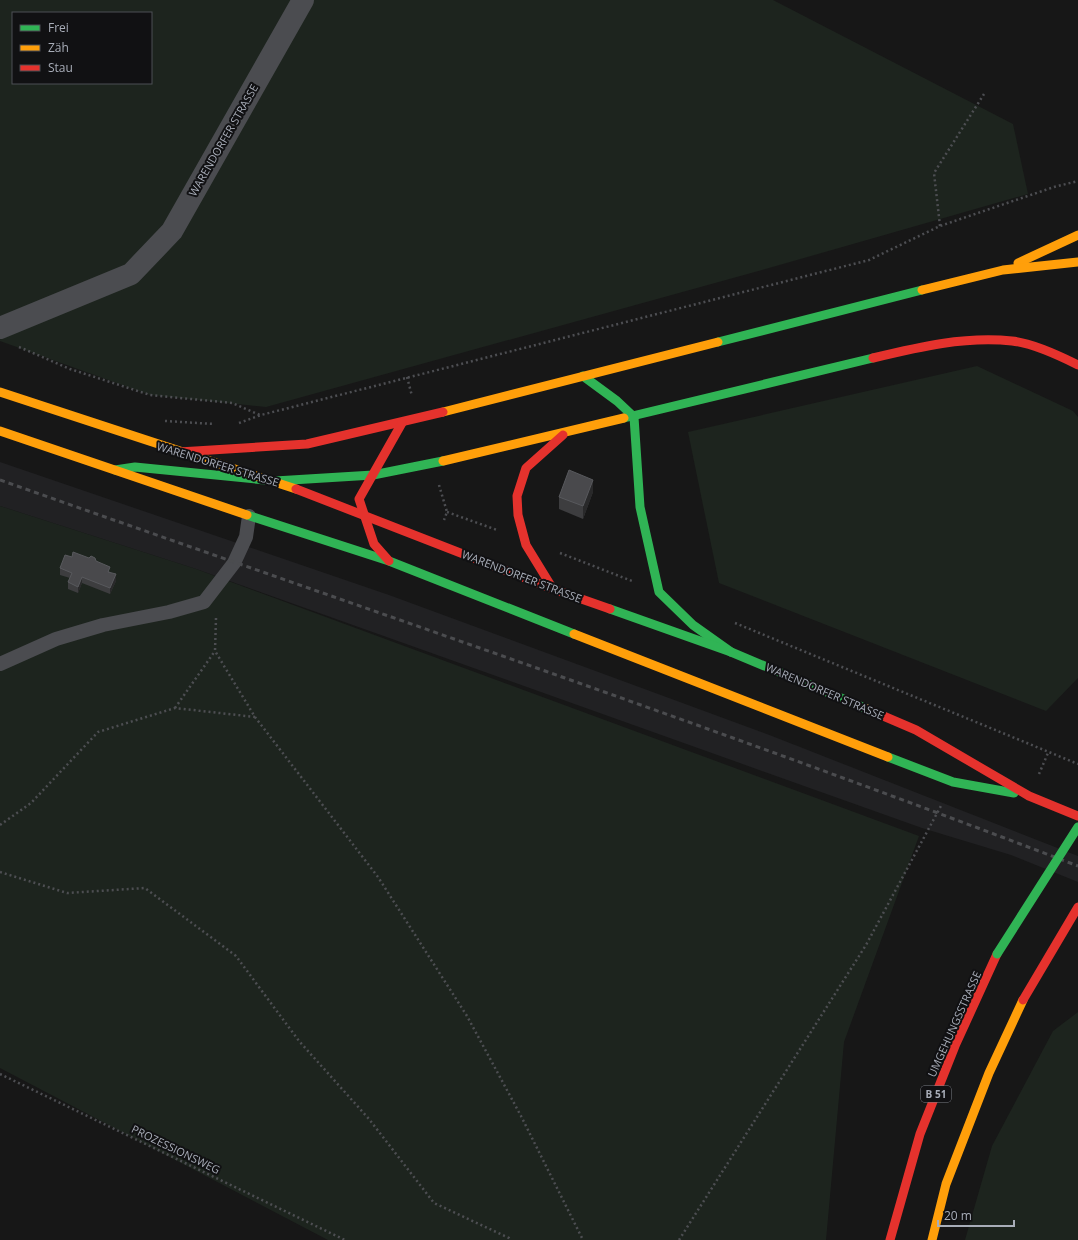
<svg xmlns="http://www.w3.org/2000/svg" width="1078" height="1240" viewBox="0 0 1078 1240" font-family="'Open Sans',sans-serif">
<rect width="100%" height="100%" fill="#171717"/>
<polygon fill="#212123" points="0,462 389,595 772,736 1078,856 1078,882 1011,855 922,828 196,569 0,506"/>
<g fill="#1d241e" fill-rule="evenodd">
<path d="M 0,0 L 773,0 L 1013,124 L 1028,194 L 762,270 L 266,407 L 150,395 L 0,341 ZM 13,13 L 151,13 L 151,83 L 13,83 Z"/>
<polygon points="977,366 1073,411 1078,417 1078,678 1046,711 719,583 688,432"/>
<polygon points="0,506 196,569 919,836 844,1042 826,1240 328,1240 0,1068"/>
<polygon points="1078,1012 1078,1240 965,1240 992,1146 1053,1031"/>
</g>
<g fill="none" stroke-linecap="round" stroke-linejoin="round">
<g stroke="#4d4e52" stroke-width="2.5" stroke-dasharray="2 3" stroke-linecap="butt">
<polyline points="940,226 934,173 984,94"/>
<polyline points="19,347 70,369 150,395 232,403 260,415"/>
<polyline points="407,377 412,396"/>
<polyline points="165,421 214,424"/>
<polyline points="239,423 261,415 869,260 940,226 1054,187 1078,181"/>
<polyline points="439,485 447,512 444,520"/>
<polyline points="447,512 497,530"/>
<polyline points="560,553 632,581"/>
<polyline points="216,618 215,651 255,717 378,877 467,1016 521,1116 583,1240"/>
<polyline points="735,623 1078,764"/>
<polyline points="175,708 215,651"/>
<polyline points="1039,774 1048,753"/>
<polyline points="0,825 31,803 98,732 175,708 255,717"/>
<polyline points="0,872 67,893 145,888 236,956 299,1041 369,1119 434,1203 509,1238 511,1240"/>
<polyline points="0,1074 345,1240"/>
<polyline points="679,1240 866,945 942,804"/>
</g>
<polyline stroke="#4b4c50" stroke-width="14" points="0,664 56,639 103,625 169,612 204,602 234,563 246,537 249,516"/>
<polyline stroke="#4b4c50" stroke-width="22" points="0,328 131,274 172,231 303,0"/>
<g stroke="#30b455" stroke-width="9">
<polyline points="718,342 922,290"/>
<polyline points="583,376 617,401 634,417 640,507 659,592 693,625 731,652"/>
<polyline points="624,418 873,358"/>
<polyline points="115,470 135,467 275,481 373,475 443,461"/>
<polyline points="247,515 389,561 574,634"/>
<polyline points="610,609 731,652 867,709"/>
<polyline points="888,757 953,782 1014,793"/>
</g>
<g stroke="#ff9f0a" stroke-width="9">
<polyline points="1018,263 1078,235"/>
<polyline points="922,290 1003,270 1078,262"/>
<polyline points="0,392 296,489"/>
<polyline points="443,412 718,342"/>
<polyline points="0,431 247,515"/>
<polyline points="443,461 624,418"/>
<polyline points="574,634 888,757"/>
<polyline points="932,1240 946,1184 989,1073 1023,1000"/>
</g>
<g stroke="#e5322d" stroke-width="9">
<path d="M 873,358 C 919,347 965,336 1012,341 C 1031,343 1060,356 1078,365"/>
<polyline points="179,452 307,444 443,412"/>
<polyline points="296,489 553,589 610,609"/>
<polyline points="389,561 374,544 359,499 402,423"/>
<polyline points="553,589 526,545 518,515 517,496 526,468 563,435"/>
<polyline points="867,709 916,730 1029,796 1078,816"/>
<polyline points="1023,1000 1078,907"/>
<polyline points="890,1240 920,1134 955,1046 997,954"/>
</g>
<path stroke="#4b4c4f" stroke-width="3" stroke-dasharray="5 4" stroke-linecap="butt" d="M 0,480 C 360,607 721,729 1078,866"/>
<polyline stroke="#30b455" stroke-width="9" points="997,954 1078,827"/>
</g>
<g fill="#3d3d3f">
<polygon points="593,492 583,519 559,509 559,497"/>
<polygon points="72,557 89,558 96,561 110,572 116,581 110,594 82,583 78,593 68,589 68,582 70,578 60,575 60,568"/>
</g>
<g fill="#29292a">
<polygon points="593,480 593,492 583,519 583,506"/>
<polygon points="116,574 116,581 110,594 110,588"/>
<polygon points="82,577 82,583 78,593 78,587"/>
</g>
<g fill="#49494c" stroke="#58595d">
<polygon points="569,470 593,480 583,506 559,497"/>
<polygon points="73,552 89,558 91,556 95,558 96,561 110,567 108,572 116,574 110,588 82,577 78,587 68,582 72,573 60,568 65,555 72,557"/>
</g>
<g text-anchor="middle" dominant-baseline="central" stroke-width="4" stroke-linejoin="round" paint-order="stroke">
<rect fill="#111113" stroke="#7b7e86" stroke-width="1" x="921" y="1086" width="30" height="16" rx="3"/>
<g font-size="10" font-weight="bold" fill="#a8adb8">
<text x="936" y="1094">B 51</text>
</g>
<g font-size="11" fill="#a8adb8" stroke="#111113">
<text transform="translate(223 140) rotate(-60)">WARENDORFER STRASSE</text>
<text transform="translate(218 464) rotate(17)">WARENDORFER STRASSE</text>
<text transform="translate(522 576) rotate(21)">WARENDORFER STRASSE</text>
<text transform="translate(825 691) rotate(23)">WARENDORFER STRASSE</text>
<text transform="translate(954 1024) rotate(-66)">UMGEHUNGSSTRASSE</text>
<text transform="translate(176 1149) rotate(26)">PROZESSIONSWEG</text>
</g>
</g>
<rect x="12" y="12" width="140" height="72" fill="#111113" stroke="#4d4f55"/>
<rect x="20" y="25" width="20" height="6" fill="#30b455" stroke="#4d4f55"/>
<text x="48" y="32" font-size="12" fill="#a8adb8">Frei</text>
<rect x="20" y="45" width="20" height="6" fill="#ff9f0a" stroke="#4d4f55"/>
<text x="48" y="52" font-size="12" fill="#a8adb8">Zäh</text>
<rect x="20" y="65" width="20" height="6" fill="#e5322d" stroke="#4d4f55"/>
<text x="48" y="72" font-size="12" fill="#a8adb8">Stau</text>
<path d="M938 1220v6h76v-6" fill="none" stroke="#a8adb8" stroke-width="2"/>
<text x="944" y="1220" font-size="12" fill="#a8adb8" stroke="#111113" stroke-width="3" paint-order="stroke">20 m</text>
</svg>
